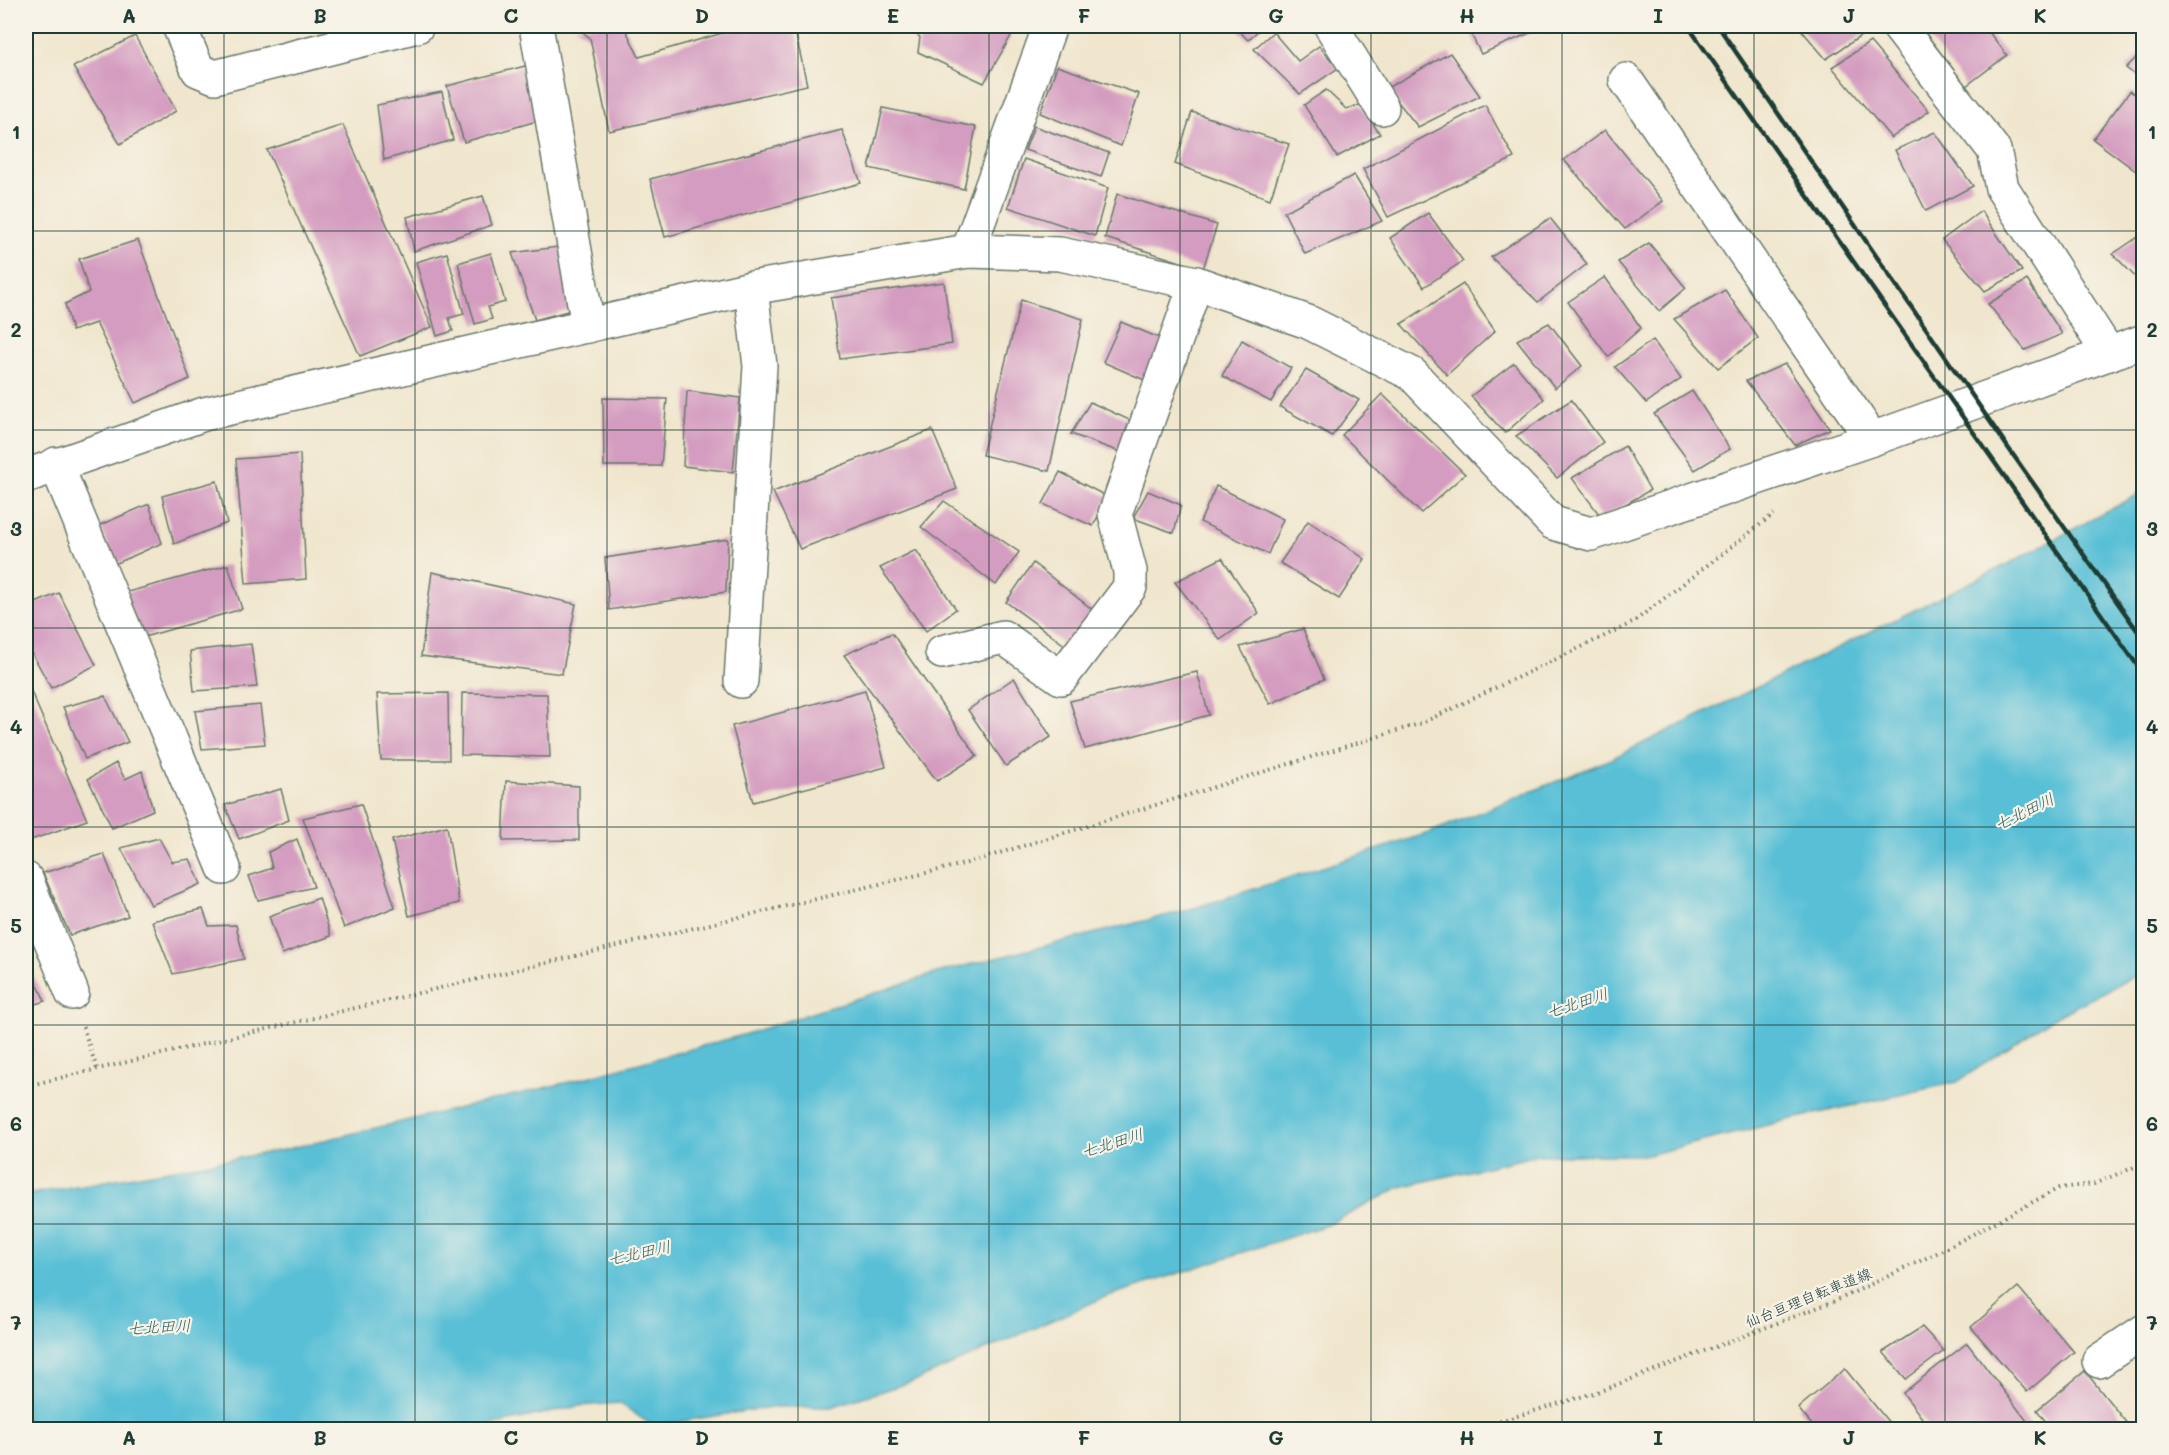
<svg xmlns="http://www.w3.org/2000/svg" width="2169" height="1455" viewBox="0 0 2169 1455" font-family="Mali,'Klee One',sans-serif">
<rect width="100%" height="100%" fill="#f7f3e8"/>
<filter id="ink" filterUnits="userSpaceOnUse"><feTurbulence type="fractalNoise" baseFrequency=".0167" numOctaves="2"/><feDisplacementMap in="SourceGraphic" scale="12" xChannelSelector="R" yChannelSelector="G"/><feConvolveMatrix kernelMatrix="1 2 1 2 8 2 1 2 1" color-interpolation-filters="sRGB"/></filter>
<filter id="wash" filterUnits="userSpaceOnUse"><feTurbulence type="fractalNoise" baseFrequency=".008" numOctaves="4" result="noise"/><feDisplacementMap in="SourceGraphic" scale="24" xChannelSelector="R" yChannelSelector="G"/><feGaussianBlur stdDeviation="1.35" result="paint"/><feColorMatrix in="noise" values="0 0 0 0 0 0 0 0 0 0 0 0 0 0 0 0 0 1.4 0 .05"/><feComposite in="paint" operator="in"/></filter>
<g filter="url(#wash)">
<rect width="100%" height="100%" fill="#f0e6cd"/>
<polygon fill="#58bfd6" stroke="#3c7e85" stroke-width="1.5" points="2143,492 2143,972 2053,1018 1957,1082 1788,1120 1648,1155 1539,1155 1400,1187 1330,1224 1105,1297 917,1380 831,1407 771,1407 653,1426 619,1403 579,1406 468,1430 26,1429 26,1195 283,1150 569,1082 743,1035 940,972 1188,910 1429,833 1609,760 2008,564"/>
<g id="blocks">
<g fill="#d49cc0">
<polygon points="575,26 624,26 639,57 747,26 794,26 807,85 609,131 590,38"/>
<polygon points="903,26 997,26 1011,36 984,83 918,52 920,37"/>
<polygon points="1234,26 1263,26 1248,40"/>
<polygon points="1467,26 1546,26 1481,54"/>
<polygon points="1798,26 1862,26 1867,32 1826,59"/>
<polygon points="1920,26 1984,26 2007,55 1966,86"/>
<polygon points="1273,32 1298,61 1319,46 1338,68 1300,94 1254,49"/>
<polygon points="135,36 176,111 120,144 73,67"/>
<polygon points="1870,42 1929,111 1891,138 1832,67"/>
<polygon points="2144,50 2144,82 2126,68"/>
<polygon points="1450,53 1480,96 1418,127 1387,88"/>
<polygon points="529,65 544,119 464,142 447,86"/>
<polygon points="1057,66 1139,94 1121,146 1040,113"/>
<polygon points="1326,90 1346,109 1360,105 1380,134 1337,157 1304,105"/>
<polygon points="2130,91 2144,100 2144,177 2093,139"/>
<polygon points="442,92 453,140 384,160 377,105"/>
<polygon points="1485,105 1514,158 1388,217 1363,169"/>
<polygon points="883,108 976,127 964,189 869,168"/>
<polygon points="1192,112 1289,144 1270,199 1175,164"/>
<polygon points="343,125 432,327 360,356 267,150"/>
<polygon points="1034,126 1109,153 1101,177 1025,150"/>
<polygon points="842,130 861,183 665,237 650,179"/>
<polygon points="1605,130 1663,201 1625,229 1564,160"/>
<polygon points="1935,132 1973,186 1926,211 1895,150"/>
<polygon points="1024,159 1108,188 1095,236 1008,207"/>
<polygon points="1354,175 1382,221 1305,254 1284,212"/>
<polygon points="1117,194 1217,225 1203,269 1105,238"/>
<polygon points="483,196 492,225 414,251 407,217"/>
<polygon points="1981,211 2022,271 1985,291 1942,240"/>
<polygon points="1428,213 1463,261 1424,287 1390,238"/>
<polygon points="1550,218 1587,264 1538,302 1491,257"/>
<polygon points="2144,233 2144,286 2113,254"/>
<polygon points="138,240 190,379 135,403 96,323 72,331 65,304 89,292 79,259"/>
<polygon points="1649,243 1686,288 1659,311 1618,262"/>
<polygon points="566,246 578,308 535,320 512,253"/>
<polygon points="447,253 464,314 449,318 453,331 437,336 416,262"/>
<polygon points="491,253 505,302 488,307 492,319 475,324 458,263"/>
<polygon points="1605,277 1641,328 1608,357 1568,302"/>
<polygon points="2027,280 2062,334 2025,350 1988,304"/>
<polygon points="944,282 952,344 840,359 831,298"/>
<polygon points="1463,284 1495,331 1447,375 1401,324"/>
<polygon points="1725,290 1758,338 1718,368 1674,319"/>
<polygon points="1021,300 1083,319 1049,471 982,455"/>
<polygon points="1121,322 1164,340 1149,382 1103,362"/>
<polygon points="1549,323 1582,366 1555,388 1517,340"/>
<polygon points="1242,340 1291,368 1271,402 1222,376"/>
<polygon points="1653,340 1681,379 1646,403 1615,367"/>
<polygon points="1514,363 1544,399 1505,433 1471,396"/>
<polygon points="1785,364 1830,429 1795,445 1746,381"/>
<polygon points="1306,370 1359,400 1332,436 1280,407"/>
<polygon points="687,391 740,398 733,472 683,466"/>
<polygon points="1692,391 1730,449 1695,470 1654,414"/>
<polygon points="1382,394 1465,474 1421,513 1342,435"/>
<polygon points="603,398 667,399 661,466 604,466"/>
<polygon points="1571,400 1603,442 1557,478 1516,436"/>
<polygon points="1090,402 1136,423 1120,452 1071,434"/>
<polygon points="932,430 957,489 800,549 773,492"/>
<polygon points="1625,446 1650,490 1602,518 1572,478"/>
<polygon points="300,454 306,579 246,584 236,459"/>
<polygon points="1060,472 1108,497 1093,526 1043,504"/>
<polygon points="217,481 227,523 174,544 162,496"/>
<polygon points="1216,486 1283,519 1268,554 1200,522"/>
<polygon points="1148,491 1181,505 1174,533 1133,518"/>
<polygon points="944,501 1019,552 996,585 921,527"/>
<polygon points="149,504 162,543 115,564 100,525"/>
<polygon points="1308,521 1365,559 1339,599 1280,563"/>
<polygon points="728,539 726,592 609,610 605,558"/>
<polygon points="916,550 956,609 926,631 880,568"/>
<polygon points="1222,558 1259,613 1220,640 1175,582"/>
<polygon points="1033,563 1093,610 1066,646 1006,602"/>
<polygon points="228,565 242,609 137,639 120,594"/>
<polygon points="432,572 576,604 562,674 421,656"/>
<polygon points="59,593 96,665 51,688 26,642 26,607"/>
<polygon points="1303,629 1324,679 1270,704 1240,647"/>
<polygon points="892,633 977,756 937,781 844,655"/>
<polygon points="251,644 257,687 194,691 190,651"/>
<polygon points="1197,672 1209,715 1085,749 1070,701"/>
<polygon points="1014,678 1051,737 1006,766 968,710"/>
<polygon points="26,680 87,820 31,840 26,826"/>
<polygon points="865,690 886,767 753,802 732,726"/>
<polygon points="448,693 449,760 381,760 377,694"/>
<polygon points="462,693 547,694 550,757 461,755"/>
<polygon points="105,696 128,742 85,759 63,707"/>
<polygon points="260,705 265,744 202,749 195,711"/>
<polygon points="116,763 125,779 142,771 153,810 112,828 88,779"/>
<polygon points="506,781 579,786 579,840 503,841"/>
<polygon points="281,789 289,820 239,839 225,805"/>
<polygon points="361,804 395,907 344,928 303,818"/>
<polygon points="447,826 459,903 409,916 392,840"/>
<polygon points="159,838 172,862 190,859 201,884 151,905 121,848"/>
<polygon points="297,839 314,887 258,900 249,876 272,868 268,852"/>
<polygon points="104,854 128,916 70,935 43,873"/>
<polygon points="319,898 331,936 282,954 269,916"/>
<polygon points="203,909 209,926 236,925 244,959 173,974 152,921"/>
<polygon points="26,968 30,968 45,1001 26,1007"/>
<polygon points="2018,1287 2074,1352 2027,1392 1971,1327"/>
<polygon points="1922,1327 1944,1351 1906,1379 1883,1352"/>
<polygon points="1967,1343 2034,1430 1931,1430 1903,1393"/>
<polygon points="1845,1369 1895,1430 1816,1430 1798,1408"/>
<polygon points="2085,1371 2132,1430 2052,1430 2037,1410"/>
</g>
</g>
</g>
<g filter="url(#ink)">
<use href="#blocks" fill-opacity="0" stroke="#68786a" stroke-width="1.5"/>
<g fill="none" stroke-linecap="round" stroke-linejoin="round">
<defs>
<g id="minor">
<polyline points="179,26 198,70 215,77 417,26"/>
<polyline points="536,26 588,326"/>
<polyline points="1331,26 1382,108"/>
<polyline points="1898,26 1994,150 2002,188 2109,354"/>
<polyline points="1626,80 1872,439"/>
<polyline points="968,251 1050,26"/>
<polyline points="56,464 224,868"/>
<polyline points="26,476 204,414 751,288 968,251 1060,254 1196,283 1308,322 1412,374 1553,523 1591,534 1872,439 2144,341"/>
<polyline points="942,652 1003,637 1061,678 1130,587 1130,571 1115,514 1196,283"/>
<polyline points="741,681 760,366 751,288"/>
<polyline points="26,879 72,993"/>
<polyline points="2099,1361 2144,1331"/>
</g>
</defs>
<use href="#minor" stroke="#68786a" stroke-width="36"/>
<g stroke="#68786a" stroke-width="4" stroke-dasharray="1.5 4.5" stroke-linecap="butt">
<polyline points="83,1027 97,1069"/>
<polyline points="26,1086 964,864 1422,723 1632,623 1774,514"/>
<polyline points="1471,1430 1600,1391 1840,1299 1941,1251 2059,1188 2094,1184 2144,1163"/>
</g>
<use href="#minor" stroke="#fff" stroke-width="33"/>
<g stroke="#1f3d34" stroke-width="4.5">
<polyline points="1688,26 2144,675"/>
<polyline points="1718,26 2009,449 2144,640"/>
</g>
</g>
</g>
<path fill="none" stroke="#1f3d34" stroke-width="1.5" stroke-opacity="0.55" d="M 224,26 L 224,1430M 415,26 L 415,1430M 607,26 L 607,1430M 798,26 L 798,1430M 989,26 L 989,1430M 1180,26 L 1180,1430M 1371,26 L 1371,1430M 1562,26 L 1562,1430M 1754,26 L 1754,1430M 1945,26 L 1945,1430M 26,231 L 2144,231M 26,430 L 2144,430M 26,628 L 2144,628M 26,827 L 2144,827M 26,1025 L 2144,1025M 26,1224 L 2144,1224"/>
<g text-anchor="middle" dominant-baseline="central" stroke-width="4.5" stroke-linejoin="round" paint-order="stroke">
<g font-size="15" fill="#1f3d34" stroke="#f7f3e8">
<text transform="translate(1808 1297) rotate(-22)">仙台亘理自転車道線</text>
</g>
<g font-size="16" font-style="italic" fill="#2d5e5c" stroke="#f7f3e8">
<text transform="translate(2024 811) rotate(-26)">七北田川</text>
<text transform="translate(1577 1002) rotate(-18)">七北田川</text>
<text transform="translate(1112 1142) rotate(-17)">七北田川</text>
<text transform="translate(639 1252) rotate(-12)">七北田川</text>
<text transform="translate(159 1326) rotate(-3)">七北田川</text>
</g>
</g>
<rect width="2169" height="1455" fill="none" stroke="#f7f3e8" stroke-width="66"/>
<rect x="33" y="33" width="2103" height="1389" fill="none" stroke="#1f3d34" stroke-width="2"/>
<g font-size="20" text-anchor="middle" font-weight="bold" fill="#1f3d34">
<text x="129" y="23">A</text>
<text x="320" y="23">B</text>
<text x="511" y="23">C</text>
<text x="702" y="23">D</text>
<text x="893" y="23">E</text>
<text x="1084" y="23">F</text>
<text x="1276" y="23">G</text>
<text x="1467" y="23">H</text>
<text x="1658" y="23">I</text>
<text x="1849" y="23">J</text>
<text x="2040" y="23">K</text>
<text x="16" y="139">1</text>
<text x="2152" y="139">1</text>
<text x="16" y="337">2</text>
<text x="2152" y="337">2</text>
<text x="16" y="536">3</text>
<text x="2152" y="536">3</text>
<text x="16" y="734">4</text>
<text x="2152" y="734">4</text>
<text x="16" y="933">5</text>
<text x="2152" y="933">5</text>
<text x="16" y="1131">6</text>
<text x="2152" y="1131">6</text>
<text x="16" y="1330">7</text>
<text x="2152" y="1330">7</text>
<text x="129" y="1445">A</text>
<text x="320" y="1445">B</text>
<text x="511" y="1445">C</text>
<text x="702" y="1445">D</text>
<text x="893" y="1445">E</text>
<text x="1084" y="1445">F</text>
<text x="1276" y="1445">G</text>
<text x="1467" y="1445">H</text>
<text x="1658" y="1445">I</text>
<text x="1849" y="1445">J</text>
<text x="2040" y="1445">K</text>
</g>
</svg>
